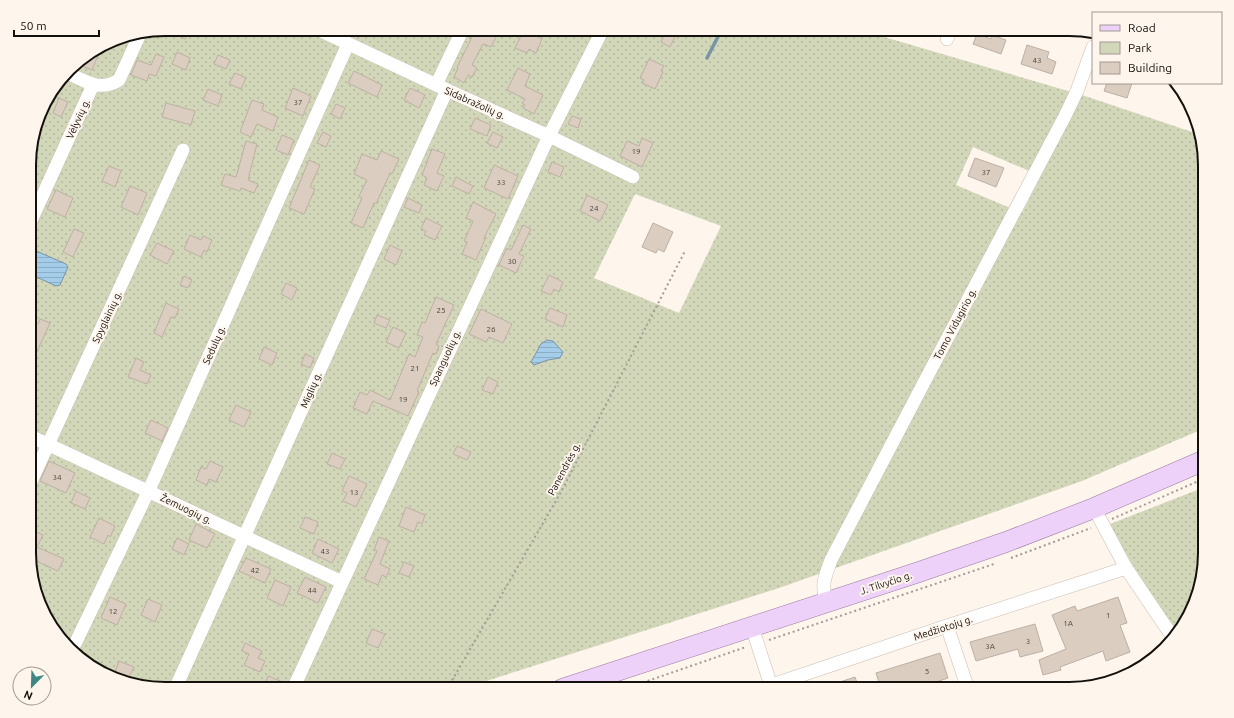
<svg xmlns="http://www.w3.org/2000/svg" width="1234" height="718" viewBox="0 0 1234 718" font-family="Ubuntu,sans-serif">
<defs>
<pattern id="green-dots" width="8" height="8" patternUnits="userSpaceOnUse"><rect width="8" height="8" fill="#d1d7b8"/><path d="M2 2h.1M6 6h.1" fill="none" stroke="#b3b89d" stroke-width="1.8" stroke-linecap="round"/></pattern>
<pattern id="water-rules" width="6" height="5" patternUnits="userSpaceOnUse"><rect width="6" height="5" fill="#a4cdea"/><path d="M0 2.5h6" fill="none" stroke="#8cafc7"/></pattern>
</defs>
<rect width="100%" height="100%" fill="#fef5ed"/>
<g fill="url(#green-dots)" fill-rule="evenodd">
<path d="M 165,29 L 857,29 L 1085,96 L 1198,134 L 1205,156 L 1205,428 L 1082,481 L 779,588 L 461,689 L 165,689 L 97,671 L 52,628 L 30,570 L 30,148 L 43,105 L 75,63 L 113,39 ZM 973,147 L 1041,176 L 1022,213 L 956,185 ZM 635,194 L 721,226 L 679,313 L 594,278 Z"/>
<polygon points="1205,487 1205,561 1187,621 1176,632 1129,559 1110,524"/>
</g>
<g fill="url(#water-rules)" stroke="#7994a7">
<polygon points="34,250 66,264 68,267 60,285 56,286 30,274 30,253"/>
<polygon points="547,340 553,341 563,352 560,358 548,360 534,365 531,362 541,344"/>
</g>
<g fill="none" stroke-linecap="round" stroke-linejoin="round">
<polyline stroke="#7994a7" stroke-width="3.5" points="707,58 722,29"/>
</g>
<g fill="#dbcdc0" stroke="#bdafa2">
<polygon points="164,29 190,29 185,39"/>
<polygon points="476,29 490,29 498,33 491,47 483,44 472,65 477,68 472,77 468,75 464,83 454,77 458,68 457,67"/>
<polygon points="524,30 542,39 536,53 529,49 527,53 515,48"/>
<polygon points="665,33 675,37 670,47 661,42"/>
<polygon points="977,34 991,39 992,35 1006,40 1001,54 973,44"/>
<polygon points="1027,45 1049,52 1047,58 1056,62 1052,74 1021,64"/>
<polygon points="102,46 92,70 75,63"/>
<polygon points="177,52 190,58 186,70 172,64"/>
<polygon points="156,54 164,57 156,76 149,74 147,81 131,75 137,60 151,65"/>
<polygon points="218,55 230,60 226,69 214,64"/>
<polygon points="649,59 664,66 661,71 663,72 655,89 642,83 644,80 640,78"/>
<polygon points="518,68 530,74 525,86 543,95 534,114 523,108 525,105 522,103 525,99 507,90"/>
<polygon points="354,71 382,85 377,97 348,83"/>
<polygon points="235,73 246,78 241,89 229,84"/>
<polygon points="1107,83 1132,83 1127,98 1104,91"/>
<polygon points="293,88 311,96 303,116 285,108"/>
<polygon points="410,88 425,95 419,108 404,100"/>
<polygon points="208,89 222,95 218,106 203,100"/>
<polygon points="59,98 68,102 61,117 53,113"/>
<polygon points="252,100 264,104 262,110 278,117 273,131 257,124 251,137 240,132"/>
<polygon points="166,103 195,111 191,125 162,117"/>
<polygon points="336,104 345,108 340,119 331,114"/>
<polygon points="572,116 581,119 578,128 568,124"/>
<polygon points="475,118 491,125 487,136 470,129"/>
<polygon points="323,132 331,136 326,147 317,143"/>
<polygon points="493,132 503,137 497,148 487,143"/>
<polygon points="282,135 294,140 288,155 276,150"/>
<polygon points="642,138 653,143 642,167 620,156 627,141 639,146"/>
<polygon points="246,141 257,144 248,180 258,184 254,193 241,188 240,191 221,185 225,174 236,177"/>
<polygon points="432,149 445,154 437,173 444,176 437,191 424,185 427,178 422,175"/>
<polygon points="381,151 399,159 392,174 390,173 376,204 374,203 363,228 351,223 362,198 359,196 367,180 354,174 362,154 377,160"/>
<polygon points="975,158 1004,168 996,187 968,176"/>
<polygon points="309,160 320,165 310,187 315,189 304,214 289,208"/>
<polygon points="552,162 564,167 560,177 548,172"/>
<polygon points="494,165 518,176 508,199 484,188"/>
<polygon points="109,166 121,171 115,187 102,181"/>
<polygon points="456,177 473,186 469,194 452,186"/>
<polygon points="130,186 147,193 138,215 121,207"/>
<polygon points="56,190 73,198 65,217 47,209"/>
<polygon points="587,195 608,205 600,221 580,211"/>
<polygon points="408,198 422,205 419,213 404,207"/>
<polygon points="473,202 496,214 484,238 485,239 476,260 462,254 467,242 464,241 473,221 466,218"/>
<polygon points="426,218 442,226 435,240 424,235 426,231 421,229"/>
<polygon points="653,223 673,232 664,252 658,249 656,253 642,247"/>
<polygon points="523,225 531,229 519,254 524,256 516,273 499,265 507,248 511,250"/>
<polygon points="74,229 84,233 73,257 63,252"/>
<polygon points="190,235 201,240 203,236 212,240 207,252 204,250 201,257 184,249"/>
<polygon points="157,243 174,251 167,264 150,255"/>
<polygon points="390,245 402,251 396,265 384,259"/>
<polygon points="549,275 563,282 559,292 554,289 551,295 541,291"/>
<polygon points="184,276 192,280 188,288 180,285"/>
<polygon points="286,283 297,288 292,300 281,294"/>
<polygon points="436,297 454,305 436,344 439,346 436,354 433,353 417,391 419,392 408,416 373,401 367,414 353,408 360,392 367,395 370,390 390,400 409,354 415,357 423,337 417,335 422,322 425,323"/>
<polygon points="166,303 179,309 175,318 171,317 162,337 154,333"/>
<polygon points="550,308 567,315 563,327 545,319"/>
<polygon points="481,309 512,324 503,343 489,337 486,342 469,334"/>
<polygon points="377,315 390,320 386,328 374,323"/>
<polygon points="40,319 50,323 30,367 30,321 38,324"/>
<polygon points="393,327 406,333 399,348 386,342"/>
<polygon points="264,347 277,353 272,365 259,359"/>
<polygon points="305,354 314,358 310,368 301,364"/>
<polygon points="136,358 144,362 140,370 151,375 147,384 128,377"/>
<polygon points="488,377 498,382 493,394 482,390"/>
<polygon points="236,405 251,412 244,427 229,420"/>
<polygon points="151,420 168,428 162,441 145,433"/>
<polygon points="457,446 471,452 467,460 453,454"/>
<polygon points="332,453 345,459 340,469 327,464"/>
<polygon points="49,461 75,473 66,493 40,481"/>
<polygon points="210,461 223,467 216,482 209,479 207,485 196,480 201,467 206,469"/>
<polygon points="349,476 367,484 356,507 343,501 347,493 342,491"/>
<polygon points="76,491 90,498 85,509 71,503"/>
<polygon points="406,507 425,515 422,524 418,522 414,532 399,526"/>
<polygon points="305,517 318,522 314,534 300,528"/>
<polygon points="99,518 115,526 110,537 108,535 104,544 90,537"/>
<polygon points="196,524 215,534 207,548 189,540"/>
<polygon points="30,529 43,535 37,547 64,559 58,571 32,559 30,564"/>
<polygon points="379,537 389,541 380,564 390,569 386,577 382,575 378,585 364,579 377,551 374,550"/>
<polygon points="177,538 189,544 184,555 172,549"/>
<polygon points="318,539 339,549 332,563 312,553"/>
<polygon points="246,558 271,569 265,583 239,571"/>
<polygon points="404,562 414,566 409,577 399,573"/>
<polygon points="305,577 326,587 318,603 297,593"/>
<polygon points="275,580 291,587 283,606 267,598"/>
<polygon points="110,597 126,604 117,625 101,618"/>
<polygon points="1118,597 1127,623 1120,625 1130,652 1106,661 1103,651 1060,667 1061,670 1043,675 1039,660 1066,649 1052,615 1075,606 1077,611"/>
<polygon points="148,599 162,605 155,622 141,615"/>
<polygon points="1035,624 1043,651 1020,657 1018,649 976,661 970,642"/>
<polygon points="372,629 385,634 378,648 366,643"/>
<polygon points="245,643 262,651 258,658 265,661 260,672 244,665 249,654 242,651"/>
<polygon points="940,653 948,678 915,689 898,689 897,686 890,689 881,689 876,673"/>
<polygon points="119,661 134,667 128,679 120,677 121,674 115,672"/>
<polygon points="268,676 283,682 280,689 263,689"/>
<polygon points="855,677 859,689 825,689 825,687"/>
</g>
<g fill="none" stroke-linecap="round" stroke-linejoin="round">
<defs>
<g id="street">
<polyline points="317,29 447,90 549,136 633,177"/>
<polyline points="947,39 951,29"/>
<path d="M 68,73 C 84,81 101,92 119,80 L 140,34"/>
<polyline points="436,85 463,29"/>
<polyline points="30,223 93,85"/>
<polyline points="30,436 342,582"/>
<polyline points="30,484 183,150"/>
<polyline points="1094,508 1126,568"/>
<path d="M 826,602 C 821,585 825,576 831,560 L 929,373 L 1065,116 L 1077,91 L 1093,47"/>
<polyline points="947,626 968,689"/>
<polyline points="752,627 772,689"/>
<polyline points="75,644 149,490 348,44"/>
<polyline points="175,689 447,90"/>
<polyline points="293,689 549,136 603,29"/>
<polyline points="760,689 947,626 1126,568 1172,636"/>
</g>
<polyline id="primary" points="562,689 916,573 1006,542 1094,508 1205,460"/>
</defs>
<use href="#street" stroke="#cabcaf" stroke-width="14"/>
<use href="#primary" stroke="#9a7aa2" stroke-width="21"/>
<g stroke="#a39c96" stroke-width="2" stroke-dasharray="2 3" stroke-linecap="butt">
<polyline points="1112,519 1203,479"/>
<polyline points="1011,558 1091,528"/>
<polyline points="769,640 994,564"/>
<polyline points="447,689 561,492 685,251"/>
<polyline points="624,689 746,647"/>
</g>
<use href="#street" stroke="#fff" stroke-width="13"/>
<use href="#primary" stroke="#eed1f8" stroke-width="20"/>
</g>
<g text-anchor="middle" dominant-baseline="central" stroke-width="4" stroke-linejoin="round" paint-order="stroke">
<g font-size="8" fill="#463f38">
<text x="1037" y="60">43</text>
<text x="298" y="102">37</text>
<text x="636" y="151">19</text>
<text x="986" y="172">37</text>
<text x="501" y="182">33</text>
<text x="594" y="208">24</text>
<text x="512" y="261">30</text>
<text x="441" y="310">25</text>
<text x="491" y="329">26</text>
<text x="415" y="368">21</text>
<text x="403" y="399">19</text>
<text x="57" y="477">34</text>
<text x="354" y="492">13</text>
<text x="325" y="551">43</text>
<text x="255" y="570">42</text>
<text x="312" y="590">44</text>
<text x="113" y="611">12</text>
<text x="1108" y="615">1</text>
<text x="1068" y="623">1A</text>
<text x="1028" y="641">3</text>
<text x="990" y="646">3A</text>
<text x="927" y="671">5</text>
</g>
<g font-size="10" fill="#14100b" stroke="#fef5ed">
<text transform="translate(475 103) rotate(24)">Sidabražolių g.</text>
<text transform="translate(78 119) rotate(-65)">Vėlyvių g.</text>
<text transform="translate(107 317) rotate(-65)">Spyglainių g.</text>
<text transform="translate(955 324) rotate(-62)">Tomo Vidugirio g.</text>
<text transform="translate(214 345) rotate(-66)">Sedulų g.</text>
<text transform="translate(445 358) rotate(-65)">Spanguolių g.</text>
<text transform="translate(311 390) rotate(-66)">Miglių g.</text>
<text transform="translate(564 469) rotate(-62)">Panendrės g.</text>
<text transform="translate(186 509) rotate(26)">Žemuogių g.</text>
<text transform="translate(886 583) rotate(-18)">J. Tilvyčio g.</text>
<text transform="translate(943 628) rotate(-18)">Medžiotojų g.</text>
</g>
</g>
<path d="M0 0H1234V718H0ZM165 36H1069A129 129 0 0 1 1198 165V553A129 129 0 0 1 1069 682H165A129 129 0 0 1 36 553V165A129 129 0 0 1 165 36Z" fill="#fef5ed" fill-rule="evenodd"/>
<path fill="none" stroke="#14100b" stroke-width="2" d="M165 36H1069A129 129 0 0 1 1198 165V553A129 129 0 0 1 1069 682H165A129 129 0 0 1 36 553V165A129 129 0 0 1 165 36Z"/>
<rect x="1092" y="12" width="130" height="72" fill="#fef5ed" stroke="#a09993"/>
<rect x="1100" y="25" width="20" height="6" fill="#eed1f8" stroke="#a09993"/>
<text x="1128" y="32" font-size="12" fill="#14100b">Road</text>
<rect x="1100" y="42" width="20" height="12" fill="#d1d7b8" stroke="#a09993"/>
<text x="1128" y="52" font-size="12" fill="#14100b">Park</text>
<rect x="1100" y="62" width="20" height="12" fill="#dbcdc0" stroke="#a09993"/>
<text x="1128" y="72" font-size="12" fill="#14100b">Building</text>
<g transform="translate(32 686) rotate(203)"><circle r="19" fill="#fef5ed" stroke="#a09993"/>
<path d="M0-3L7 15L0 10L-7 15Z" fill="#3f8785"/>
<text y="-6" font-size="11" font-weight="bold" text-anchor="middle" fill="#14100b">N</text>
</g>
<path d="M14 30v6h85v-6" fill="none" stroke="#14100b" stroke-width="2"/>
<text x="20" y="30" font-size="12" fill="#14100b" stroke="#fef5ed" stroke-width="3" paint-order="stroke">50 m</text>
</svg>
